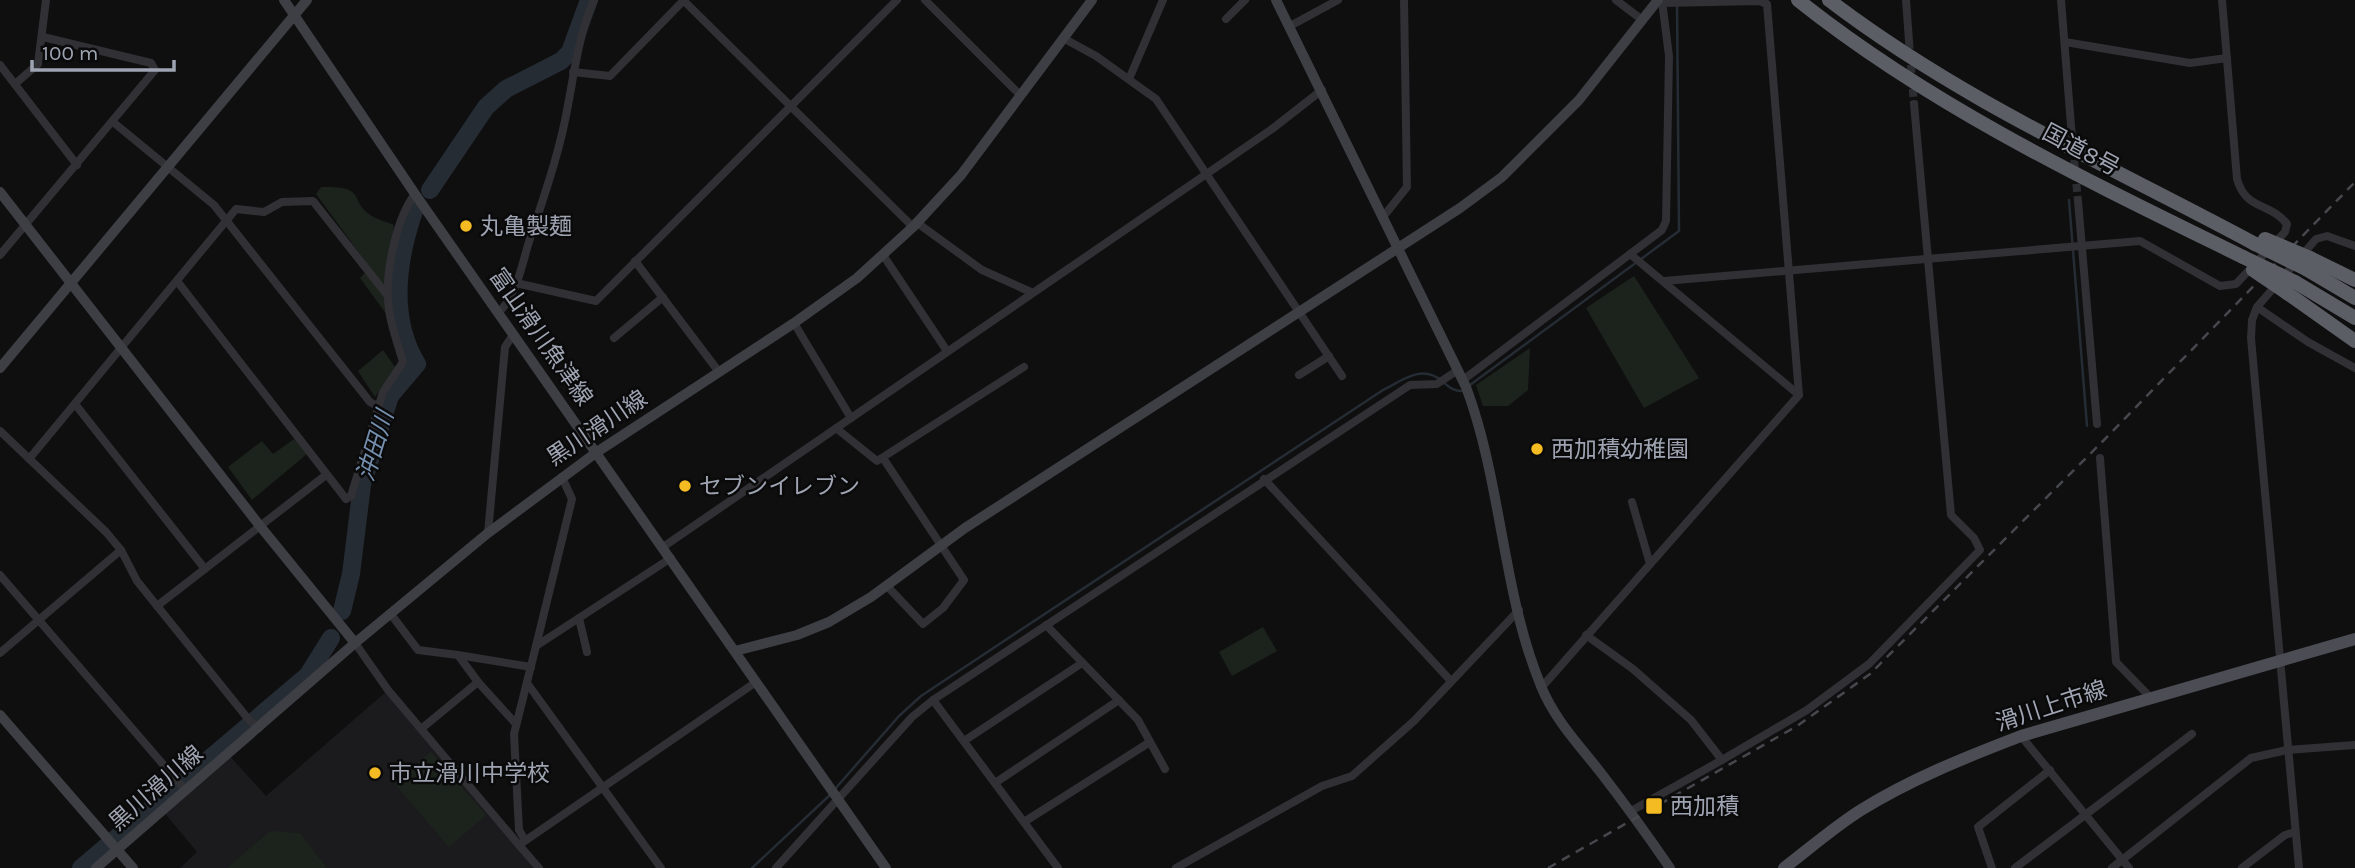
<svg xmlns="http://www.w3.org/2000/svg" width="2355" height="868" viewBox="0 0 2355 868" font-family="Karla,'Noto Sans JP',sans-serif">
<rect width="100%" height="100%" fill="#0f0f10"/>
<polygon fill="#1b1b1d" points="388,690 539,868 180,868 197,852 163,811 228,754 266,796"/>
<g fill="#1b231c">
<path d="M 321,187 C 369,186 347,200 372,216 C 378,220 388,222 394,225 L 387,283 L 382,284 L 316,194 Z"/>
<polygon points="366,272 385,297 387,315 360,278"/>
<polygon points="1634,276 1699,378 1644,408 1586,308"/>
<polygon points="1530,348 1528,390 1508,406 1483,406 1476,385"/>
<polygon points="383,350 395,367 375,397 358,371"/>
<polygon points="294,439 307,454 252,500 228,467 262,441 273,454"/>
<polygon points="1263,627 1277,651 1232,676 1219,652"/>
<polygon points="431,752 486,815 449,847 395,784"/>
<polygon points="270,831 300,833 327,868 227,868"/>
</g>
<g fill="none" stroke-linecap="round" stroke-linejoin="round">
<g stroke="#252c34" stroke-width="2.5">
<polyline points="2069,200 2087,426"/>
<polyline points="1470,385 1679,231 1677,3"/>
<path d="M 835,789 L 899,716 L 921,696 L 1383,390 C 1403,380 1422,364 1442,381 C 1449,387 1453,391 1462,391"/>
<polyline points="752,868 831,794"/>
</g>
<g stroke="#252c34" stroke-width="18">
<polyline points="430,190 486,107 506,89 561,61 570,52 589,0"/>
<path d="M 342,611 L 351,574 L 362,485 L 390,396 L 417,364 C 389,318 397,261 414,211"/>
<polyline points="81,868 308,675 331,638"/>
</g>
<g stroke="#2c2d30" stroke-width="8" stroke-dasharray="8 4" stroke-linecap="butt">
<polyline points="1909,41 1914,104"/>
<polyline points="2073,148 2078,201"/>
</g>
<g stroke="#303035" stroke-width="8">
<polyline points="925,0 1020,95"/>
<polyline points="1616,0 1641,19"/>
<polyline points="1906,0 1909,41"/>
<polyline points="2061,0 2072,138"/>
<polyline points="684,1 913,227"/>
<polyline points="1226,19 1245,0"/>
<polyline points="1290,26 1338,0"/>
<polyline points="1063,38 1096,56 1156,99 1342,376"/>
<polyline points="2065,42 2190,63 2227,58"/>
<polyline points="0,65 77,165"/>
<polyline points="573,72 610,76 684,0"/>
<polyline points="1129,79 1163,0"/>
<polyline points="15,84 38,64 46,0"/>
<polyline points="113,122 214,205 370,402 379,407"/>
<polyline points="2078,201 2097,424"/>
<polyline points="1383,217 1407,187 1404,0"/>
<polyline points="916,222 982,270 1031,292"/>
<polyline points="1630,254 1799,395"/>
<polyline points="0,255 155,70 151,63 43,37"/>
<polyline points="883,255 947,351"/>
<polyline points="635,261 719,372"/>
<path d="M 177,281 L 346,499 L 351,496 L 383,392 L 403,362 C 397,341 389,321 388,299 C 386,269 397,217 415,194"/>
<path d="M 1664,281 L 2140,241 L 2220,286 L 2236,284 L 2285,232 L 2287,224 C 2270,202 2246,211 2237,179 L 2222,0"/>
<polyline points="516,283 596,301 897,0"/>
<polyline points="2257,307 2316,239 2327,236 2355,246"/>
<path d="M 498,313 C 516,296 521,269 528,245 C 543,199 560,152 568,105 C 575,68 579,34 594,0"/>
<polyline points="794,323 851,418"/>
<polyline points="614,338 663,297"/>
<polyline points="1299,375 1329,356"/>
<polyline points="1463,380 1662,230 1666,221 1669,56 1662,1"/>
<polyline points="75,404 205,569"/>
<polyline points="836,428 877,461 1024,367"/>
<polyline points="0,431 106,532 121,550 137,581 249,720 259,728"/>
<polyline points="883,458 964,580 943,608 923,624 887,586"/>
<polyline points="2100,458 2116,662 2150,697"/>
<polyline points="29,459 236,209 264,212 282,202 313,201 388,296"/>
<polyline points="1264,479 1450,680"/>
<polyline points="1632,502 1650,564"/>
<polyline points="488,533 505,347 513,335"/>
<polyline points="663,547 1272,129 1322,90"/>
<polyline points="0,575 186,791"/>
<polyline points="157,606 326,475"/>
<polyline points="390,613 418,650 458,655 478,682 421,729"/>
<polyline points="579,618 671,558"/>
<polyline points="1046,625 1138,720 1165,769"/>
<polyline points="1586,635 1633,669 1691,720 1722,760 1631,811"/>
<polyline points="355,643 388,690 519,845"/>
<polyline points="536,646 572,499 562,477"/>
<polyline points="0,653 121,550"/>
<polyline points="458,655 531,667"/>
<polyline points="478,682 516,724"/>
<polyline points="527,683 661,868"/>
<polyline points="1541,688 1799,395 1767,4 1759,1 1664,3"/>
<polyline points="933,700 1058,868"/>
<polyline points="2021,736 2129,868"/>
<polyline points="964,741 1082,663"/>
<polyline points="1722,760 1807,710 1869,664 1980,550 1974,538 1951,515 1914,104"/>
<polyline points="995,783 1119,700"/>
<polyline points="1024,822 1150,742"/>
<polyline points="525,840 519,830 514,734 536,646 579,618 587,652"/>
<polyline points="539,868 519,845 756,682"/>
<polyline points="776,868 912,717 933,700 1410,385 1437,384 1458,370"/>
<polyline points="1176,868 1322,786 1352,776 1414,721 1519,610"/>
<polyline points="1992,868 1978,827 2050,770"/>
<polyline points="2015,868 2192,734"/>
<polyline points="2112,868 2251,758 2287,750 2355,745"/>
<polyline points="2242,868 2285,835 2295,832"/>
<polyline points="2299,868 2251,338 2252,320 2257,307 2308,342 2355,368"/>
</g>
<g stroke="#3e3f45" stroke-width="10">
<polyline points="284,0 415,194 886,868"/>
<path d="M 1276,0 L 1466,387 C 1502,483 1502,592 1541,686 C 1554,719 1580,746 1601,773 C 1625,804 1648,836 1670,868"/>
<polyline points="0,192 260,526 355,643"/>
<polyline points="0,368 307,0"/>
<polyline points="735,651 797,635 829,622 871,597 965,528 1460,208 1502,177 1579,100 1658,0"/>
<polyline points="0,715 133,868"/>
<polyline points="96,868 355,643 488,533 597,452 794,323 857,278 913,227 961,175 1092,0"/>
</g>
<path stroke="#4c4d54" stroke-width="12" d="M 1784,868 C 1809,849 1834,827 1861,810 C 1911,779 1966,757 2021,736 L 2355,639"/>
<g stroke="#5c5e66" stroke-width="14">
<path d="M 1798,0 C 1932,107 2090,182 2243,257"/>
<path d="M 1829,0 C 1960,100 2110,166 2255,244"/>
<polyline points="2310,258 2355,280"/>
<polyline points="2306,269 2355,298"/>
<polyline points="2295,282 2355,318"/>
<polyline points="2287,293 2355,341"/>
</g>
<polyline stroke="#47484e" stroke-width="2.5" stroke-dasharray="9 7" stroke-linecap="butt" points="1548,868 1797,726 1870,674 2102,442 2355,182"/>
<g stroke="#5c5e66" stroke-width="14">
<polyline points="2265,239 2310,258"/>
<polyline points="2255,244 2306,269"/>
<polyline points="2243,257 2295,282"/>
<polyline points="2253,270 2287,293"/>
</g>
</g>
<g fill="#f5bb22" stroke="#0a0a0b" stroke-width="2.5">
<circle cx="466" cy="226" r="7"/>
<circle cx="1537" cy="449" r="7"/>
<circle cx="685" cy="486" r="7"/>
<circle cx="375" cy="773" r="7"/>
<rect x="1645" y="797" width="18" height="18" rx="3.5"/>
</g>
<g text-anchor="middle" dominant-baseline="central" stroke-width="5" stroke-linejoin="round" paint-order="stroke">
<g font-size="23" fill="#9fa4b2" stroke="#0a0a0b">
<text transform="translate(2081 150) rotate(28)">国道8号</text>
<text transform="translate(541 337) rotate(55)">富山滑川魚津線</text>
<text transform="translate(597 428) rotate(-34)">黒川滑川線</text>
<text transform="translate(2051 706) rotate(-18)">滑川上市線</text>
<text transform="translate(156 788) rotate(-41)">黒川滑川線</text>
</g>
<g font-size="23" fill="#9fa4b2" stroke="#0a0a0b" text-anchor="start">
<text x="480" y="226">丸亀製麺</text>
<text x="1551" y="449">西加積幼稚園</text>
<text x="699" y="486">セブンイレブン</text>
<text x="389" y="773">市立滑川中学校</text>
<text x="1670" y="806">西加積</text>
</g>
<g font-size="24" font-style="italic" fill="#7590af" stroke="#0a0a0b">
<text transform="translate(375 446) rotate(-73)">沖田川</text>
</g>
</g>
<path d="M32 60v10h142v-10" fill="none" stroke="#9fa4b2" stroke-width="3.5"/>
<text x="42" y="60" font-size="21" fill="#9fa4b2" stroke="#0a0a0b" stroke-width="5" paint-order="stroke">100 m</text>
</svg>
